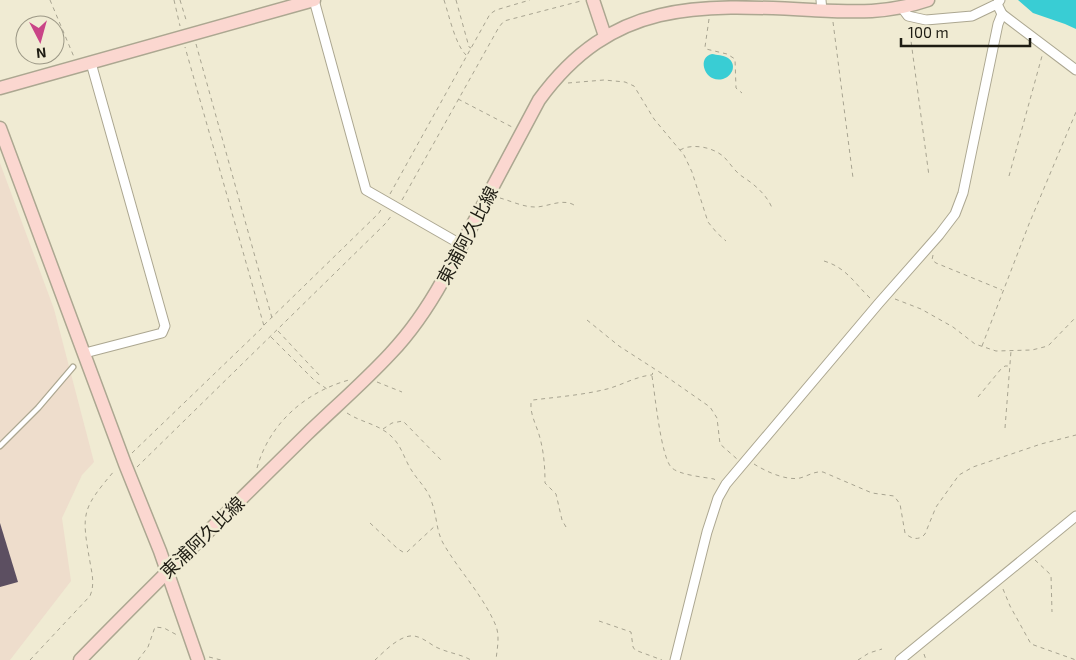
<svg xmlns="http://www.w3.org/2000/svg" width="1076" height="660" viewBox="0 0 1076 660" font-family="'Exo 2','Noto Sans JP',sans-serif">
<rect width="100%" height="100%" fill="#f0ebd3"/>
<polygon fill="#edc" points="0,163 54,309 94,462 82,475 62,518 71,581 10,660 0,660"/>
<g fill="#39cdd4">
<polygon points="1018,0 1076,0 1076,29 1065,24 1033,13"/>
<path d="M 712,54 C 717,55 723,55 728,58 C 737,64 733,76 723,79 C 705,84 696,57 712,54 Z"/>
</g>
<polygon fill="#5c4f61" points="0,523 18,582 0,587"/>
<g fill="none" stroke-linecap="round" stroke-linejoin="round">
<defs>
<polyline id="lane" points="0,446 38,408 73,367"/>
<g id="street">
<polyline points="314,0 366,190 462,245"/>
<polyline points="821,0 822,11"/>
<polyline points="902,8 908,16 926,20 972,16 997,4 1000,0"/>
<polyline points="1002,14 1076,70"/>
<polyline points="85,353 162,333 165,326 91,63"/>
<polyline points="675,660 707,532 718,498 726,484 879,303 939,235 955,214 963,193 998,24 1002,14 997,4"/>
<polyline points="900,660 1076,516"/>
</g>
<g id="secondary">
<polyline points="593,0 604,33"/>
<polyline points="0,88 314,0"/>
<polyline points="0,128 125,464 160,551 198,660"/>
<path d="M 80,660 C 154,584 230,510 306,435 C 334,408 364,382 390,354 C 411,332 428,307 443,280 L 539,100 C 612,0 696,4 812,10 C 854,12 887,14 928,0"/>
</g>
</defs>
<use href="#lane" stroke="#aca791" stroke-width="7"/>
<use href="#street" stroke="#aca791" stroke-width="11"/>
<use href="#secondary" stroke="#aca791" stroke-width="15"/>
<g stroke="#a8a491" stroke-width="1" stroke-dasharray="4 4" stroke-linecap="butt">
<polyline points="50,0 74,57"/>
<polyline points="174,0 180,26"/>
<polyline points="180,0 187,23"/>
<path d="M 444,0 C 449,15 455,44 466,55"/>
<polyline points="456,0 469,47 471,48"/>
<polyline points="709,19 705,47 706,49 727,54 735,59 736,88 742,93"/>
<polyline points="833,22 853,178"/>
<polyline points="909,26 929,176"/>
<polyline points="196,44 272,318"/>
<polyline points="568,83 604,80 625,82 634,86 654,119 684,155 692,172 708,222 717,233 726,241"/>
<polyline points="458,99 512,127"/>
<path d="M 680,150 C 692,143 713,147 724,157 C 730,163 735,172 743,177 C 754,184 767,195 772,208"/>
<polyline points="1009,176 1042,56"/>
<polyline points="390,194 490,14 496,10 530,0"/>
<path d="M 500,198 C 511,201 523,207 535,207 C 548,207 562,198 574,205"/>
<polyline points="402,200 499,27 504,21 581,1"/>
<polyline points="933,255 932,260 936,263 1002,290"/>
<path d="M 824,261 C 847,268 854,283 871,299"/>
<polyline points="895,299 921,309 953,327 975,344 996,351 1032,350 1048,346 1076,317"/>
<polyline points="587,320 619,346 664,375 710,407 717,418 720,444 737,459"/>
<polyline points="264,325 379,213 382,208"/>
<polyline points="278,331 320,376"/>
<polyline points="271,337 314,380 327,389"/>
<polyline points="982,346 1029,224 1076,112"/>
<path d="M 652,376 C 655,394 661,459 672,468 C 680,475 703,477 714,479 L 718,482"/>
<polyline points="377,382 402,392"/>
<polyline points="978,397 1001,369 1005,366 1009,366"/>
<path d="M 347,413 C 362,423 380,424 393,438 C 402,447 405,461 412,471 C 418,481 429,490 432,503 C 437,516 436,530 443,543 C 459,571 483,595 496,626 C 500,637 497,649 496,660"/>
<polyline points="1005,428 1011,351"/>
<polyline points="383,429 392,423 403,421 443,462"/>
<polyline points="132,453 264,326 185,47"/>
<path d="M 754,464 C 765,471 786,481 800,478 C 808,476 814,471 823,472 L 872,493 L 894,496 L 900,504 L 905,533 C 911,539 919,541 925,534 L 936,507 L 959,475 L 973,467 L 1041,444 L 1076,435"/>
<polyline points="137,467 385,224 392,215"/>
<path d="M 257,468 C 269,424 305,392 349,380"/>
<polyline points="370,523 398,549 403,552 407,552 436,525"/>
<path d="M 566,527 L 562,520 L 556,494 L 545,483 C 545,468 544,453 540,438 C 537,426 530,415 531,403 L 533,400 C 557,397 583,395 607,389 C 622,385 637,376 652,375 L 654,369"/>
<polyline points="1035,560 1051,575 1052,612"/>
<polyline points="1003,589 1010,606 1031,644 1076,660"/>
<polyline points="599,621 631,632 633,647 635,650 662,660"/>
<polyline points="924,654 926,660"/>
<polyline points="209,657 221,660"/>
<path d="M 30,660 L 90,596 C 95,584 92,574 90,562 C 81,512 82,509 115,470"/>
<polyline points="138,660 148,647 155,627 164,628 177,635"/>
<path d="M 375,660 C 385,651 403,631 418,637 C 425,639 431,645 438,648 C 449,653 460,654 471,660"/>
<polyline points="858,660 869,653 882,649"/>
</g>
<use href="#lane" stroke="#fff" stroke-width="4.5"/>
<use href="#street" stroke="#fff" stroke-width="9"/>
<use href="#secondary" stroke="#fbd7d0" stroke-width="12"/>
</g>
<g text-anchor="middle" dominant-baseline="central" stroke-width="5" stroke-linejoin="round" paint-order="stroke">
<g font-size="18" fill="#1e1c13" stroke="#f0ebd3">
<text transform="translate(467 235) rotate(-62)">東浦阿久比線</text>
<text transform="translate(202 537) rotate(-44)">東浦阿久比線</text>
</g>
</g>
<g transform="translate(40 40) rotate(174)"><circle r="24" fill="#f0ebd3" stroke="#9c9886"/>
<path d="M0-4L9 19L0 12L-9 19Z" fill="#c94487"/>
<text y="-8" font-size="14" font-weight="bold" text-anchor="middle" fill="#1e1c13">N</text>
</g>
<path d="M901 38v8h129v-8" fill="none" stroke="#1e1c13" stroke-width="2.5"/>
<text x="908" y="38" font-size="15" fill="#1e1c13" stroke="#f0ebd3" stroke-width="4" paint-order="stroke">100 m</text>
</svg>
